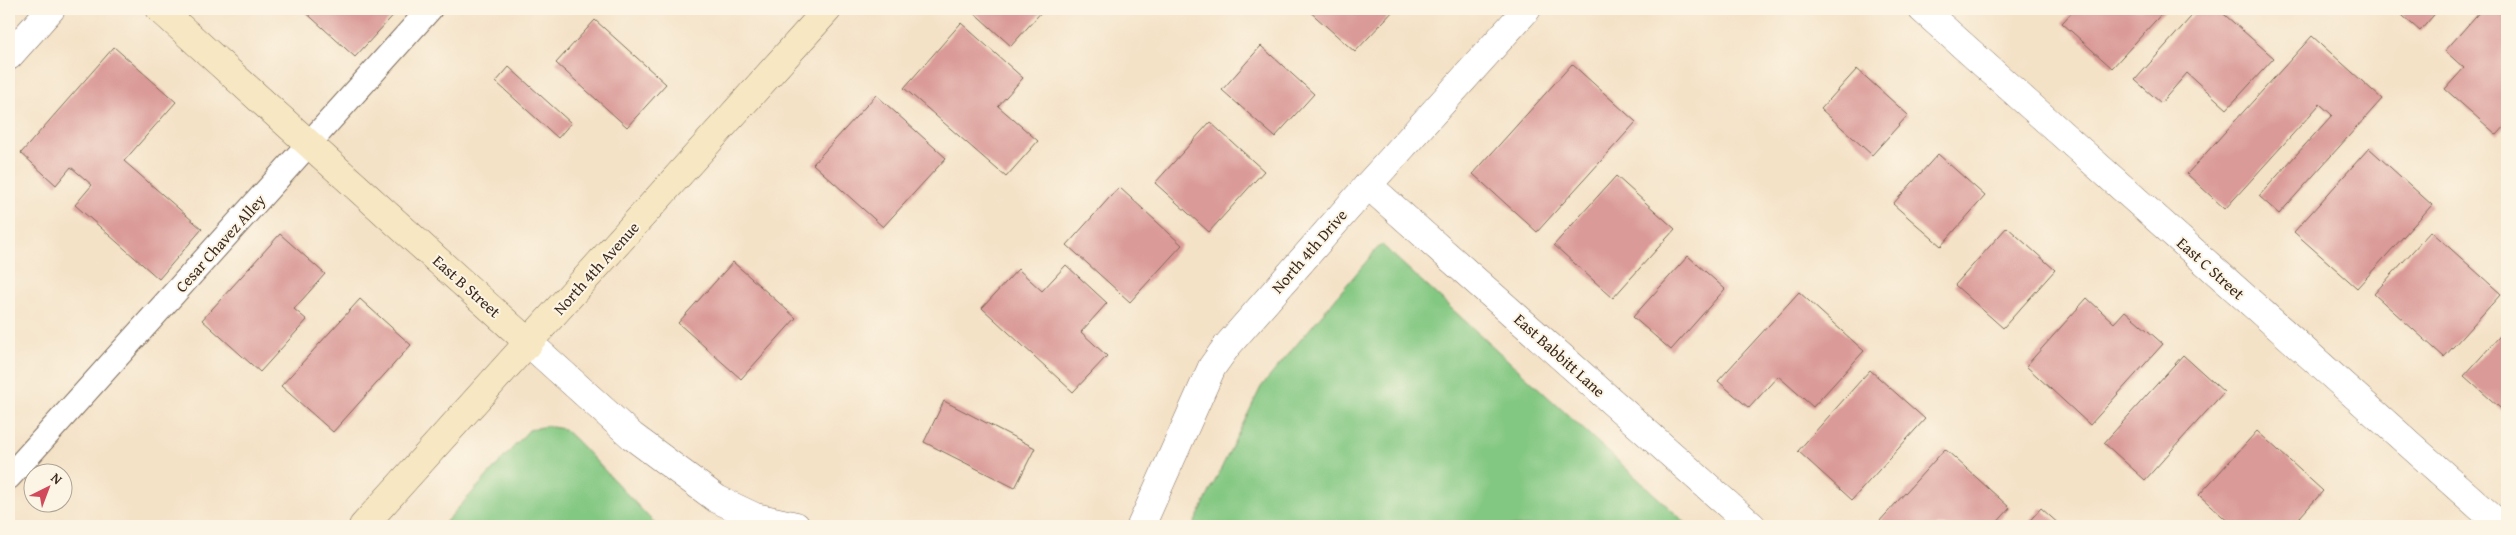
<svg xmlns="http://www.w3.org/2000/svg" width="2516" height="535" viewBox="0 0 2516 535" font-family="'Gentium Book Plus',serif">
<rect width="100%" height="100%" fill="#fcf5e5"/>
<filter id="ink" filterUnits="userSpaceOnUse"><feTurbulence type="fractalNoise" baseFrequency=".02" numOctaves="2"/><feDisplacementMap in="SourceGraphic" scale="10" xChannelSelector="R" yChannelSelector="G"/><feConvolveMatrix kernelMatrix="1 2 1 2 8 2 1 2 1" color-interpolation-filters="sRGB"/></filter>
<filter id="wash" filterUnits="userSpaceOnUse"><feTurbulence type="fractalNoise" baseFrequency=".0096" numOctaves="4" result="noise"/><feDisplacementMap in="SourceGraphic" scale="20" xChannelSelector="R" yChannelSelector="G"/><feGaussianBlur stdDeviation="1.12" result="paint"/><feColorMatrix in="noise" values="0 0 0 0 0 0 0 0 0 0 0 0 0 0 0 0 0 1.4 0 .05"/><feComposite in="paint" operator="in"/></filter>
<g filter="url(#wash)">
<rect width="100%" height="100%" fill="#f4e2c7"/>
<g fill="#83c882" stroke="#5f7950">
<polygon points="1381,244 1689,526 1193,526 1261,387"/>
<polygon points="546,426 564,429 578,442 657,526 442,526 529,430"/>
</g>
<g id="blocks">
<g fill="#da9a97">
<polygon points="302,9 399,9 355,57"/>
<polygon points="970,9 1044,9 1011,46"/>
<polygon points="1307,9 1395,9 1355,52"/>
<polygon points="2075,9 2166,9 2112,68 2062,23"/>
<polygon points="2198,9 2218,9 2274,58 2227,109 2187,73 2161,103 2135,80"/>
<polygon points="2395,9 2439,9 2420,31"/>
<polygon points="2482,9 2507,9 2507,124 2497,135 2445,89 2464,68 2445,51"/>
<polygon points="595,20 666,84 627,127 556,63"/>
<polygon points="961,23 1023,78 998,106 1038,141 1006,177 904,88"/>
<polygon points="2312,36 2382,99 2279,214 2259,196 2332,115 2320,104 2225,209 2187,174"/>
<polygon points="1261,46 1314,94 1275,137 1222,90"/>
<polygon points="114,47 176,102 124,161 202,229 159,279 75,205 92,185 71,167 56,185 21,153"/>
<polygon points="1572,64 1636,122 1537,232 1473,174"/>
<polygon points="509,67 571,123 558,138 496,82"/>
<polygon points="1857,69 1908,115 1872,155 1821,109"/>
<polygon points="876,95 946,158 883,227 813,164"/>
<polygon points="1210,122 1264,171 1209,232 1155,183"/>
<polygon points="2369,148 2432,205 2357,288 2294,232"/>
<polygon points="1938,154 1985,196 1941,246 1893,204"/>
<polygon points="1616,176 1675,229 1613,298 1554,245"/>
<polygon points="1119,187 1182,245 1130,302 1067,245"/>
<polygon points="2007,227 2055,270 2003,328 1955,285"/>
<polygon points="2431,231 2501,294 2444,357 2374,294"/>
<polygon points="280,234 325,274 294,309 307,320 260,372 202,320"/>
<polygon points="1688,256 1725,289 1671,350 1633,317"/>
<polygon points="733,262 796,318 741,379 678,323"/>
<polygon points="1066,265 1107,303 1081,332 1107,356 1073,392 982,308 1018,269 1042,291"/>
<polygon points="1799,292 1864,351 1813,407 1778,376 1749,408 1718,381"/>
<polygon points="2087,298 2114,323 2125,311 2163,344 2090,425 2026,366"/>
<polygon points="360,299 411,345 333,432 281,386"/>
<polygon points="2507,328 2507,414 2464,376"/>
<polygon points="2183,355 2224,392 2145,480 2104,443"/>
<polygon points="1870,370 1925,419 1852,500 1798,451"/>
<polygon points="944,401 1035,448 1015,488 924,442"/>
<polygon points="2257,431 2323,491 2292,526 2233,526 2199,495"/>
<polygon points="1945,449 2010,508 1994,526 1880,526 1877,524"/>
<polygon points="2041,508 2061,526 2025,526"/>
</g>
</g>
</g>
<g filter="url(#ink)">
<use href="#blocks" fill-opacity="0" stroke="#7c6a59" stroke-width="1"/>
<g fill="none" stroke-linecap="round" stroke-linejoin="round">
<defs>
<polyline id="lane" points="9,477 430,9"/>
<g id="street">
<polyline points="1922,9 2501,526"/>
<polyline points="9,56 51,9"/>
<polyline points="1368,185 1752,526"/>
<polyline points="529,343 632,436 717,499 755,517 796,526"/>
<polyline points="1141,526 1212,367 1227,346 1368,185 1527,9"/>
</g>
<g id="secondary">
<polyline points="160,9 529,343"/>
<polyline points="363,526 828,9"/>
</g>
</defs>
<use href="#lane" stroke="#7c6a59" stroke-width="26"/>
<use href="#street" stroke="#7c6a59" stroke-width="29"/>
<use href="#secondary" stroke="#7c6a59" stroke-width="29"/>
<use href="#lane" stroke="#fff" stroke-width="24"/>
<use href="#street" stroke="#fff" stroke-width="28"/>
<use href="#secondary" stroke="#f7e8c3" stroke-width="28"/>
</g>
</g>
<g text-anchor="middle" dominant-baseline="central" stroke-width="4" stroke-linejoin="round" paint-order="stroke">
<g font-size="16" fill="#3b2a1e" stroke="#fcf5e5">
<text transform="translate(220 243) rotate(-48)">Cesar Chavez Alley</text>
<text transform="translate(1309 251) rotate(-49)">North 4th Drive</text>
<text transform="translate(596 268) rotate(-48)">North 4th Avenue</text>
<text transform="translate(2211 268) rotate(42)">East C Street</text>
<text transform="translate(467 286) rotate(42)">East B Street</text>
<text transform="translate(1560 355) rotate(42)">East Babbitt Lane</text>
</g>
</g>
<rect width="2516" height="535" fill="none" stroke="#fcf5e5" stroke-width="30"/>
<g transform="translate(48 488) rotate(42)"><circle r="24" fill="#fcf5e5" stroke="#afa495"/>
<path d="M0-4L9 19L0 12L-9 19Z" fill="#d1495b"/>
<text y="-8" font-size="14" font-weight="bold" text-anchor="middle" fill="#3b2a1e">N</text>
</g>
</svg>
